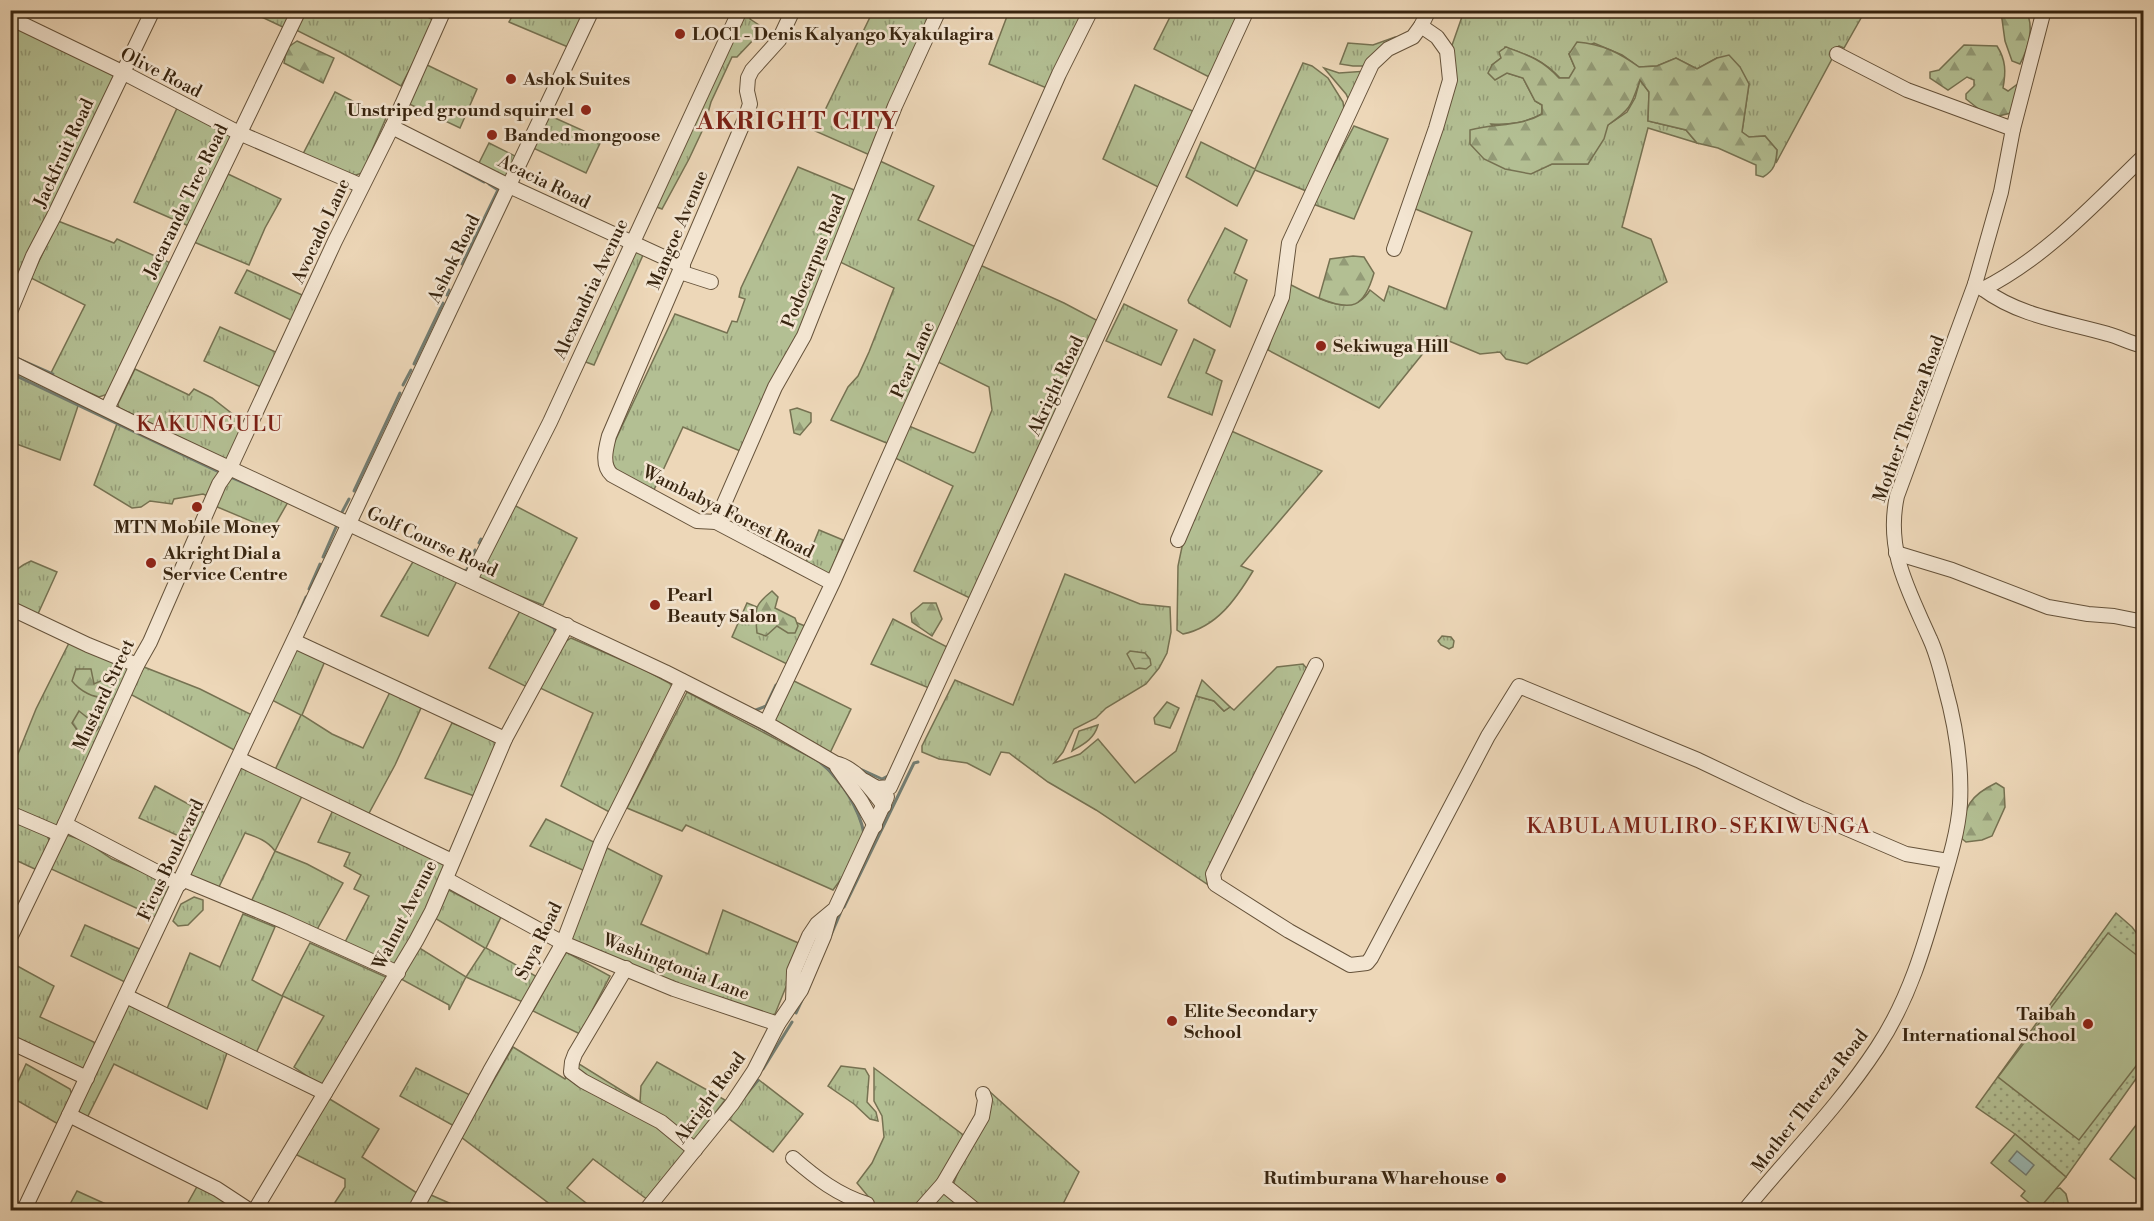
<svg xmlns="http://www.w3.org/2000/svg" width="2154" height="1221" viewBox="0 0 2154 1221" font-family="'Libre Bodoni',serif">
<defs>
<pattern id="grass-tufts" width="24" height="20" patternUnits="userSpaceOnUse" patternTransform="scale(1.5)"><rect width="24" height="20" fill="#b3bf93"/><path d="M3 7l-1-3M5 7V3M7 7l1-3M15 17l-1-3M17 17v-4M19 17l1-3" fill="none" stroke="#939b77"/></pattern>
<pattern id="forest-firs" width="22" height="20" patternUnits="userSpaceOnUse" patternTransform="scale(1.5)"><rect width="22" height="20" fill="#b3bf93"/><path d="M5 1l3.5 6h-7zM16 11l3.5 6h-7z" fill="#939b77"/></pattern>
<pattern id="wetland-marsh" width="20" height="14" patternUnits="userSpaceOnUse" patternTransform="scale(1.5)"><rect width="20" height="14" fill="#b3bf93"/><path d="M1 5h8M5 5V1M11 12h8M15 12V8" fill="none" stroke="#939b77"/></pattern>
<pattern id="park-dots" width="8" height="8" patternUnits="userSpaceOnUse" patternTransform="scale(1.5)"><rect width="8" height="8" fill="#b3bf93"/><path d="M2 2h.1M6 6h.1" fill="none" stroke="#939b77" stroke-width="1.8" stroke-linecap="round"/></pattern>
</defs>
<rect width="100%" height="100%" fill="#edd7b8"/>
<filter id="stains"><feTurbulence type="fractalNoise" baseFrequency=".00333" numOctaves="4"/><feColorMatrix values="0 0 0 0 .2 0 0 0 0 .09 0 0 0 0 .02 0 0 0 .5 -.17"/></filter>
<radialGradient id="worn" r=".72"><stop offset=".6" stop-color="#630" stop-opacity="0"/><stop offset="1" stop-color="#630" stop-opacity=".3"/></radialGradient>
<g fill="url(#grass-tufts)" stroke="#767252" stroke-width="1.5">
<polygon points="249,11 296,11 287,29"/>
<polygon points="305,11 417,11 435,21 401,86 340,52 296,30"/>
<polygon points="515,11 585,11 568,47 509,22"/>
<polygon points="744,11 752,11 750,19 759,25 754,39 737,57 732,57 711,102 704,127 689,159 662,209 654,206"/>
<polygon points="873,11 938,11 872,156 815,131"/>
<polygon points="1009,11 1085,11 1049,89 989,64"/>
<polygon points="1173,11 1246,11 1213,79 1154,49"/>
<path d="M 1464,11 L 1865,11 L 1844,48 L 1839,46 L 1776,163 L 1777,150 L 1765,136 L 1749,137 L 1742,132 L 1749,84 L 1717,58 L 1697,69 L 1676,58 L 1657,66 L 1639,67 L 1622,55 L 1594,43 L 1569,54 L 1575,68 L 1570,78 L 1560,78 C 1543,60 1528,55 1505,47 L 1501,58 L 1492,65 L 1507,73 L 1523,78 L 1535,101 L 1542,105 L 1542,114 C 1525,123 1510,125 1491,124 L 1531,173 L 1552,164 L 1588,164 L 1608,125 L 1627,112 L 1635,98 L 1640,80 L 1649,92 L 1648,121 L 1686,130 L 1697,143 L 1648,128 L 1622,227 L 1651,239 L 1667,282 L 1527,364 L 1506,359 L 1500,352 L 1480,354 L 1437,336 L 1379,408 L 1268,350 L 1289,284 C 1312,295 1352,321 1370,290 L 1384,301 L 1389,286 L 1446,309 L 1472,232 L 1413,208 L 1450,51 Z"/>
<polygon points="11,26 55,44 117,75 11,303"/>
<polygon points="1395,37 1403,41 1365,66 1353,66 1340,64 1348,43 1373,45"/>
<polygon points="423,63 477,89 460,128 405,102"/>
<polygon points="1303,63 1312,66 1328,78 1343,102 1346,124 1311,193 1255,170 1237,206 1186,177 1201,142 1255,169"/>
<polygon points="1324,68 1339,73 1367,71 1354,111 1346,94"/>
<polygon points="1135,85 1199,114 1166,191 1103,159"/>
<polygon points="335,92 386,118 362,173 353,176 303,154"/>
<polygon points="178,106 234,135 191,227 134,202"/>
<polygon points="546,114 602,139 586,173 531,147"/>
<polygon points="1354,126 1388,139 1354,219 1313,204"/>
<polygon points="489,143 517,157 506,177 503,178 478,165"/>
<polygon points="880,161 934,186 918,220 978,248 889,444 831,420 848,387 858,376 869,352 894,288 840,262"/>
<polygon points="798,167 859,192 846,228 745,453 683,427 653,492 615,472 607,458 675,314 727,333 732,321 737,322 745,299 739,297 741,288"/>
<polygon points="228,174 281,199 265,228 249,265 194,242"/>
<polygon points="58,221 114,243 117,239 173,264 111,393 99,397 50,375 85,305 31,278"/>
<polygon points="1225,228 1247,240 1234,273 1247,280 1230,327 1189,303 1188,300"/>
<polygon points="634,250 643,255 594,365 583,361"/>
<polygon points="980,265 1064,303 1102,323 976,601 914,571 953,486 893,457 909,426 973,453 975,452 992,410 989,387 938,362"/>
<polygon points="247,270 302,295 293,321 235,293"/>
<polygon points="1124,304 1177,330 1161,365 1106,341"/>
<polygon points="220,327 278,353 261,387 204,361"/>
<polygon points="1194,339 1215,350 1206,373 1222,381 1212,415 1168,397"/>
<polygon points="135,369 189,395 194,389 212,398 244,423 232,457 225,459 119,408 118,404"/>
<polygon points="10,370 79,403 60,460 11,442"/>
<polygon points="118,421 223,472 210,497 203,494 174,499 172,504 150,501 141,507 132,508 94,485"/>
<path d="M 1229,430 L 1322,471 L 1241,566 L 1253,571 C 1236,599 1217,627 1183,634 L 1177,630 L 1178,566 L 1183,542 Z"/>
<polygon points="235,476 288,502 272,530 215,506 227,481"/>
<polygon points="510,503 577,538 543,605 479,580 478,576"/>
<polygon points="819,530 843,540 828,578 804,567"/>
<polygon points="414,560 457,581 428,636 381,616"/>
<path d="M 31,561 L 57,572 L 37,616 L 11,603 C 10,580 8,571 31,561 Z"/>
<polygon points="1065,574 1140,604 1170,607 1171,632 1167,653 1159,668 1146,684 1106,708 1096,718 1074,729 1063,752 1054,763 1080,754 1098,739 1135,783 1176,751 1196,696 1214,701 1224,711 1230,707 1234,710 1277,667 1303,664 1309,671 1215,857 1207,884 1096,810 1048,782 1009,753 1001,752 990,775 967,763 939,759 922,752 922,746 955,680 1013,705"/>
<polygon points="747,603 805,626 787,664 732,637"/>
<polygon points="520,611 559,628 529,688 489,668"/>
<polygon points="893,619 953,650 934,690 871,664"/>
<polygon points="1442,636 1451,637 1454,641 1453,647 1449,649 1441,645 1438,641"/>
<polygon points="571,638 645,670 671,684 673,691 613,814 561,786 593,713 540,688 562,644"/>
<polygon points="71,639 133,669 56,831 11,812 11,771 36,709"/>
<polygon points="299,648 325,661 302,715 332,734 363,748 390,692 421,708 395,765 368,815 274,772 301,715 268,698 293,650"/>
<polygon points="144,667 200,689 254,716 236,751 130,694"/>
<polygon points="792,680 851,709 830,753 774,720"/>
<polygon points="687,692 823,764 852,799 865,834 844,875 833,890 686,825 682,831 627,808"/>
<polygon points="1167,702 1179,708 1170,728 1155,724 1154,718"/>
<polygon points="452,723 495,740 500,743 477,797 425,778"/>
<path d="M 1098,725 C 1094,739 1084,744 1072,751 L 1079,731 Z"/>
<path d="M 244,767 L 303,794 L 275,851 L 307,864 L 343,883 L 315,933 L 250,904 L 275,851 C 268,841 257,837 245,833 L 217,891 L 190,876 L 237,770 Z"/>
<polygon points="155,786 205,813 192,842 139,818"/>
<polygon points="334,808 445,865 443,875 396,971 343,946 369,896 354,889 361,875 344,866 350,853 318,842"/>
<polygon points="11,818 46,834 51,844 37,870 11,858"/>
<polygon points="546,819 598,844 587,872 530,846"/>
<polygon points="64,834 85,841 112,859 169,883 173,890 160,919 49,868"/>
<polygon points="607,848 662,876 641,924 708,954 723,910 803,945 775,1014 768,1016 697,991 566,940 584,896"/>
<polygon points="445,888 501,917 486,948 539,978 525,1003 466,977 449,1010 449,1005 401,979 418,947 466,977 485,948 433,917"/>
<polygon points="194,897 203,900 203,910 188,925 178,926 173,921 181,904"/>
<polygon points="243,914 275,927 252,980 282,996 310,943 388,978 323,1087 294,1067 324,1016 283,996 256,1053 166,1011 190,953 220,967"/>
<polygon points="85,925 144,951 129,984 71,956"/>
<polygon points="566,952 610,976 580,1034 533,1011"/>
<polygon points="10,962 54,986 40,1017 96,1043 81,1075 11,1041"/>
<polygon points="132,1002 228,1050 207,1109 114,1064 87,1118 80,1113 78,1110 128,1005"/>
<polygon points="513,1047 565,1079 576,1062 640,1102 641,1086 657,1062 725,1100 648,1200 593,1159 567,1188 595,1210 548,1210 551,1205 461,1137"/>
<polygon points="26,1064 70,1089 72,1095 58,1124 11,1097"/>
<polygon points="841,1066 865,1069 869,1076 867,1102 876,1112 878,1121 870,1119 854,1104 828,1086"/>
<polygon points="416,1068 472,1096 454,1126 400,1096"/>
<polygon points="874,1068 966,1137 957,1160 913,1210 875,1210 872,1201 857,1183 872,1163 884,1137 882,1116 874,1101"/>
<polygon points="759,1080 803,1114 773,1152 728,1118"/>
<polygon points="989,1091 1079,1172 1060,1210 922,1210 953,1185"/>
<polygon points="328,1098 379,1129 362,1157 417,1193 409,1210 330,1210 345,1187 345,1179 293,1153"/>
<polygon points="199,1183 242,1210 184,1210"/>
<polygon points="77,1191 119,1210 67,1210"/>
<polygon points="431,1195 465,1210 422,1210"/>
</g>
<g fill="url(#forest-firs)" stroke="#767252" stroke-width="1.5">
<path d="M 1999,11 L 2026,11 C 2035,27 2028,49 2020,64 L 2012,61 L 2005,41 L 2001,12 Z"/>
<polygon points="297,41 334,58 323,83 284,63 287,48"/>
<path d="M 1577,42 C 1602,44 1620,53 1639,67 L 1657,66 L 1676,58 L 1697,69 L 1717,58 L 1729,55 L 1740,67 L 1749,84 L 1742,132 L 1749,137 L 1765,136 L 1777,150 C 1776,163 1775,170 1763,177 L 1756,175 L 1756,165 L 1718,148 L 1697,143 L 1686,130 L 1648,121 L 1649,92 L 1640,80 C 1631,106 1631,109 1608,125 L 1604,139 L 1588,164 L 1552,164 L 1531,174 L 1505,169 L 1484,159 L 1470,144 L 1470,130 C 1495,123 1520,127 1542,114 L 1542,105 L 1535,101 L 1523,78 L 1507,73 L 1495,80 L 1488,73 L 1492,65 L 1501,58 L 1499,52 L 1506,47 C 1528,55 1543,60 1559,78 L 1569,78 L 1575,68 L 1569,54 Z"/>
<path d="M 1964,45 L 1997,46 C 2006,60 2006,72 2003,88 L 2008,91 L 2023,80 L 2011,113 L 1990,118 L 1966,99 L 1966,94 L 1974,86 L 1974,80 L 1967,77 L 1948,90 L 1930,78 L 1930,72 L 1939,70 Z"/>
<path d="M 1353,256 L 1364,257 L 1374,273 C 1364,308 1352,312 1319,298 L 1330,259 Z"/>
<polygon points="797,408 811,413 811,422 800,435 794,433 790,410"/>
<path d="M 772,591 L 778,597 L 775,608 L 795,618 L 798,626 L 795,633 L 788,633 L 777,626 L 766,636 L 757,633 C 755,610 753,606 772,591 Z"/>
<polygon points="923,603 936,603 942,619 932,636 912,622 911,613"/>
<path d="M 76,669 L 91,669 L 94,684 L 105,679 L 112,683 L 111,691 L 107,697 C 94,699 80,691 72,681 Z"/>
<polygon points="1202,680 1230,707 1224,711 1214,701 1196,696"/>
<path d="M 79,711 L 99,727 C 94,735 89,735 81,735 L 72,723 Z"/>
<path d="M 1996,783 L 2004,788 L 2005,807 L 1992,836 L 1982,840 L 1966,842 L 1960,837 C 1966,807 1967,797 1996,783 Z"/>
<polygon points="2060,1188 2066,1194 2070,1210 2044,1210 2042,1204 2049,1190"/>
</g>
<polygon fill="url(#wetland-marsh)" stroke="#767252" stroke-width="1.5" points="1130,651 1145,653 1150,659 1151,665 1146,669 1139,668 1135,669 1127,654"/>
<polygon fill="url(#park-dots)" stroke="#767252" stroke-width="1.5" points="2116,913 2132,927 2144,943 2143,1069 2066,1177 2015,1134 1976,1107"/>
<g fill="#b3bf93" stroke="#767252" stroke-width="1.5">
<polygon points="2108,933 2143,960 2143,1057 2079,1140 1998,1077"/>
<polygon points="2143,1116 2144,1116 2143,1185 2110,1159"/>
<polygon points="2015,1134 2066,1177 2038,1210 2021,1196 2025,1191 1991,1163"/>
</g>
<polygon fill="#9ab8b3" stroke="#737d72" stroke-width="1.5" points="2017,1151 2034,1165 2026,1175 2009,1161"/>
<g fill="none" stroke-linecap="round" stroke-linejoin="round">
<g stroke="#737d72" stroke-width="3">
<polyline points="454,166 484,182"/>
<polyline points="462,264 498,190 489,184"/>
<polyline points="447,295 449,290"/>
<polyline points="10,355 53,374"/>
<polyline points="414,364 443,303"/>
<polyline points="10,373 219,472"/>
<polyline points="403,385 411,370"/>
<polyline points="233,478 261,490"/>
<polyline points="354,491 400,393"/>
<polyline points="339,513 341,514 349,499"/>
<polyline points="479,543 481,539"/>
<polyline points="323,557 337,525"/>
<polyline points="462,571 467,570 475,550"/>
<polyline points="309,589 320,564"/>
<polyline points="299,613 306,597"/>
<polyline points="538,620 554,628 556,635"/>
<polyline points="756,710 766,706 776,685"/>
<polyline points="738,716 777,737"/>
<path d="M 793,747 C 803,752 814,757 822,764 C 841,779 860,810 864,834"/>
<polyline points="858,768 882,779 890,775"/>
<polyline points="844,907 914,763 918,762"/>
<polyline points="831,935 840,914"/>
<polyline points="796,1013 802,1000"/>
<polyline points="763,1069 792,1022"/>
<polyline points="749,1090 758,1080"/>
</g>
<defs>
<g id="minor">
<path d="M 793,10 L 779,40 L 752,70 L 748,78 L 747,91 L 750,104 L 745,119 L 609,436 C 606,448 601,465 612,475 L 697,521 L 716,522 L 832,583"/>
<polyline points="10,18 122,72 239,133 362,186"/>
<polyline points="1837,54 1907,90 2013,129"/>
<polyline points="392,127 509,186 683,266"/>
<polyline points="1394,249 1436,128 1450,80 1447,51 1437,37 1421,26"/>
<polyline points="680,272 711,282"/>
<path d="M 1975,284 L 1983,289 C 2046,257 2093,205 2144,156"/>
<path d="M 1983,289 C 2019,316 2066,322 2108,334 C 2120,337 2131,344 2144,346"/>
<polyline points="10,312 33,256 54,216 153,10"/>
<path d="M 10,362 L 146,429 L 665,672 L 766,723 L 835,763 C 855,767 872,790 884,806"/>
<polyline points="107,409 299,10"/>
<polyline points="716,522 775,387 804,336 895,106 939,10"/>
<polyline points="1178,540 1282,297 1289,243 1372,64 1388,49 1413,37 1421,26 1429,10"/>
<polyline points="1896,553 1952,570 2048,607 2088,614 2114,616 2144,622"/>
<polyline points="470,580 550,422 740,10"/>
<polyline points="10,608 88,645 137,665"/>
<polyline points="294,641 505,739"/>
<polyline points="1316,665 1213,874 1215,884 1289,931 1350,965 1367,963 1371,958 1488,736 1519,686 1698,760 1801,809 1906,854 1948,861"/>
<polyline points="766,723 834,580 1059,74 1091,10"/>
<polyline points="239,759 452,861"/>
<polyline points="837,767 861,801 875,826"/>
<polyline points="865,781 877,788 890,787 1247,10"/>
<polyline points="10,813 59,834"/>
<polyline points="65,824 180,884"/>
<polyline points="182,879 283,921 398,973"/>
<polyline points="446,879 563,943 674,989 778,1024"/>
<polyline points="10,938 65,824 137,665 150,642 219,484 230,468 335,241 392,127 444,10"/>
<polyline points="626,968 575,1054 572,1062 571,1072 583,1081 661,1122 695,1150"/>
<polyline points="126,996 325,1093"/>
<polyline points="793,1001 794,971 809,936 817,924 835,909 887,797"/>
<polyline points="10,1042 87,1078"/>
<polyline points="69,1115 217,1189 249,1210"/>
<path d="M 793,1158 C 816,1178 838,1195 867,1204"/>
<polyline points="943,1184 975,1210"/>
<polyline points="24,1210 592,10"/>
<polyline points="255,1210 416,941 432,911 505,739 567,625"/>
<polyline points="415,1210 490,1071 563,943 601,843 682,681"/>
<polyline points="646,1210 732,1104 754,1071 778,1024 801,990 824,936 830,915"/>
<polyline points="920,1210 943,1184 982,1117 985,1100 983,1094"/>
<path d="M 1745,1210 C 1789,1156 1839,1106 1877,1048 C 1910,998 1925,944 1941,888 C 1949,861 1958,832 1960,804 C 1962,766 1955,723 1945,687 C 1941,671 1937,654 1930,639 C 1909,591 1885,551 1897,496 L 1975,284 L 2001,192 L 2013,129 L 2044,10"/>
</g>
</defs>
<use href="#minor" stroke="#65523a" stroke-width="16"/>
<use href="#minor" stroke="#f3e5d1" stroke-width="14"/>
</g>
<g fill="#8f2418" stroke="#f3e5d1" stroke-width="2">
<circle cx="680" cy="34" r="6"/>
<circle cx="511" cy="79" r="6"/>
<circle cx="586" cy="110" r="6"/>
<circle cx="492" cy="135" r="6"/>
<circle cx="1321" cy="346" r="6"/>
<circle cx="197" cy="507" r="6"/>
<circle cx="151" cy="563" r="6"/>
<circle cx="655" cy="605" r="6"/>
<circle cx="1172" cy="1021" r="6"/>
<circle cx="2088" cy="1024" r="6"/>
<circle cx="1501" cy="1178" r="6"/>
</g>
<g text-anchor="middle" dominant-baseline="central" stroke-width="5" stroke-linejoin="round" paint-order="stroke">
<g font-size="18" font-weight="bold" fill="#382510" stroke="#f3e5d1" text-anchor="start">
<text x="692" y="34">LOC1 - Denis Kalyango Kyakulagira</text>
<text x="523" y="79">Ashok Suites</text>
<text x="574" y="110" text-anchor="end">Unstriped ground squirrel</text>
<text x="504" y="135">Banded mongoose</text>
<text x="1333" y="346">Sekiwuga Hill</text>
<text x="197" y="527" text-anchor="middle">MTN Mobile Money</text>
<text x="163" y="553">Akright Dial a<tspan x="163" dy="21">Service Centre</tspan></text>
<text x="667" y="595">Pearl<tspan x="667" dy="21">Beauty Salon</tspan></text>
<text x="1184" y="1011">Elite Secondary<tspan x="1184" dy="21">School</tspan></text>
<text x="2076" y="1014" text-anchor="end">Taibah<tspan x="2076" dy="21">International School</tspan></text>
<text x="1489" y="1178" text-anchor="end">Rutimburana Wharehouse</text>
</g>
<g font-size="18" fill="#382510" stroke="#f3e5d1">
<text transform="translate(161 73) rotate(27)">Olive Road</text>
<text transform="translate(64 153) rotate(-65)">Jackfruit Road</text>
<text transform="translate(544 182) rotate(26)">Acacia Road</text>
<text transform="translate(186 201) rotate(-64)">Jacaranda Tree Road</text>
<text transform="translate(678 230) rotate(-67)">Mangoe Avenue</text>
<text transform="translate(321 231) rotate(-65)">Avocado Lane</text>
<text transform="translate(454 259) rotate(-64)">Ashok Road</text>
<text transform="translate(814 261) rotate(-68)">Podocarpus Road</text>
<text transform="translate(591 289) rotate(-65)">Alexandria Avenue</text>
<text transform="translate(913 360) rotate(-66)">Pear Lane</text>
<text transform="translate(1056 386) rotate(-65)">Akright Road</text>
<text transform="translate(1909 419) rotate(-70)">Mother Thereza Road</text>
<text transform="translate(728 512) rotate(26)">Wambabya Forest Road</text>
<text transform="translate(432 542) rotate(25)">Golf Course Road</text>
<text transform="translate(104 695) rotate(-65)">Mustard Street</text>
<text transform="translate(171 860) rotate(-65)">Ficus Boulevard</text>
<text transform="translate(405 915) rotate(-63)">Walnut Avenue</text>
<text transform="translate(539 941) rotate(-64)">Suya Road</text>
<text transform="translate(676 967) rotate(21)">Washingtonia Lane</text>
<text transform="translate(710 1098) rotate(-54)">Akright Road</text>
<text transform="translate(1810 1101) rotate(-52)">Mother Thereza Road</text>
</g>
<g font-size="21" letter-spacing="1.5" fill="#7a1f14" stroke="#f3e5d1">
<text x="210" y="425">KAKUNGULU</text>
<text x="1699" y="827">KABULAMULIRO-SEKIWUNGA</text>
</g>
<g font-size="24" font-weight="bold" letter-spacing="1.5" fill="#7a1f14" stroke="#f3e5d1">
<text x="798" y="122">AKRIGHT CITY</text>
</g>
</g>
<rect width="2154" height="1221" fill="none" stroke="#edd7b8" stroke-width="36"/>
<rect x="12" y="12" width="2130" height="1197" fill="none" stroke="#382510" stroke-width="3"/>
<rect x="18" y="18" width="2118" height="1185" fill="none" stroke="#382510" stroke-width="1.5"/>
<rect width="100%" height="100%" filter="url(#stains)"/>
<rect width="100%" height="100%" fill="url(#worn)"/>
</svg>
